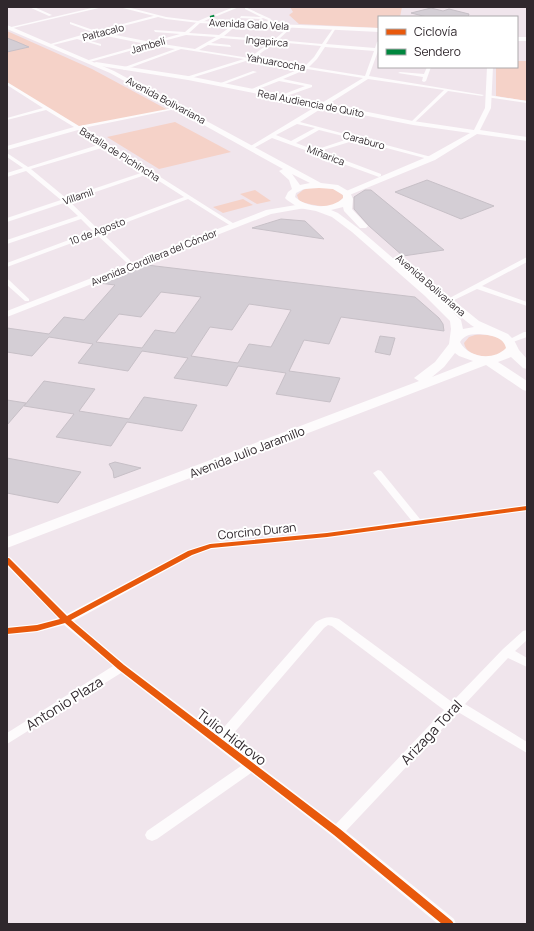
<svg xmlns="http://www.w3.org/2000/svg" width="534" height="931" viewBox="0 0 534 931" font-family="Manrope,sans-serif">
<rect width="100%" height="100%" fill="#f0e5ec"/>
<g fill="#f5d2c8">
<polygon points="290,7 402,7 400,17 379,17 379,28 299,24 289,15 293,12"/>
<polygon points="7,31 92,69 168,110 77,128 7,83"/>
<polygon points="517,61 527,61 527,101 496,96 496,67 517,67"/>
<polygon points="175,122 231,152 159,169 107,137"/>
<path d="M 309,188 C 320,187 338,186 344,197 C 339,212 310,205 299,201 L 297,195 L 303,190 Z"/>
<polygon points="255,190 271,201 257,204 240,194"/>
<polygon points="243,199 253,205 223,213 213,207"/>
<path d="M 475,335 C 486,334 501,335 507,346 L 506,350 C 504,352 501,355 498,355 C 487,359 466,356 464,343 L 469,337 Z"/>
</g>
<g fill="#d4ced5" stroke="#c7c0c7" fill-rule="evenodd">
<polygon points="431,8 443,11 449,9 469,14 468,17 427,17 411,13"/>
<polygon points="7,38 15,41 29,47 7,52"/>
<polygon points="427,180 494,206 461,219 395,192"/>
<polygon points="365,190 371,190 444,250 403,256 369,226 354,209 354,197"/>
<polygon points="281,219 305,221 324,239 252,228"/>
<path d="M 147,265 L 415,297 L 439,318 L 443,324 L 444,331 L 341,317 L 329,344 L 304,340 L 289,371 L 340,378 L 330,402 L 276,394 L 286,373 L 238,366 L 227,386 L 174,378 L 188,358 L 142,351 L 128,371 L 78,363 L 93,344 L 49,337 L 32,356 L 7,352 L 7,328 L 49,334 L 64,317 L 84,320 L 115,285 L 99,283 ZM 161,292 L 201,297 L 175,333 L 155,330 L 142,348 L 96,342 L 119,314 L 141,317 ZM 249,304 L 291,310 L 271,347 L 249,344 L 238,363 L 191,356 L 210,327 L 232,330 Z"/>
<polygon points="380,336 395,338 390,355 375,352"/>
<polygon points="44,381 95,389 79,411 129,419 144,397 197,405 182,431 127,422 111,446 56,437 74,414 24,406"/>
<polygon points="7,400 26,403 7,425"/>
<polygon points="7,458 81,472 58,503 7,493"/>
<polygon points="115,462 141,468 114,478 113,471 109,464"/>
</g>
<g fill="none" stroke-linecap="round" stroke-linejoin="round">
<g fill="#fdfbfc" fill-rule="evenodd">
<polygon points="29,7 34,7 52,15 49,16"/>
<polygon points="96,7 103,7 9,29 7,28"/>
<polygon points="234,7 239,7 217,16 214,15"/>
<polygon points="245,7 271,19 268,26 265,25 268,20 263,18 261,19 240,18 241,16 261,17 245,9"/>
<path d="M 157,15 L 158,17 L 100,32 L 151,42 L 180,34 L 155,32 L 154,30 L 185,32 L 198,21 L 210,16 L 211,18 L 200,23 L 189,33 L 219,35 L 236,23 L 237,25 L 224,36 L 274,40 L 291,25 L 292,27 L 278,40 L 322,44 L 334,27 L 336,28 L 326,44 L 375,48 L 377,42 L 379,41 L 379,51 L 378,51 L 369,76 L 484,95 L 482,96 L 448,91 L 413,124 L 411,123 L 411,122 L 444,90 L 368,79 L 300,122 L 435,158 L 432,160 L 356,140 L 320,151 L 381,174 L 381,176 L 379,177 L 272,138 L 254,148 L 249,147 L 363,78 L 307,69 L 283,79 L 312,85 L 312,87 L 281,98 L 279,96 L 305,86 L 279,81 L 251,92 L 247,91 L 302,68 L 249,60 L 188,79 L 186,77 L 244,59 L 181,49 L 124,70 L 122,68 L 175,49 L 151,45 L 90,62 L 89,60 L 146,44 L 96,34 L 80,38 L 101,44 L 101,46 L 77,39 L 49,46 L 47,45 L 92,32 L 70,24 L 70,22 L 96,31 ZM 186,35 L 216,37 L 195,49 L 156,43 ZM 221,38 L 271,42 L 249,58 L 199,50 L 208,45 L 231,47 L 230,45 L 211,43 ZM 276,42 L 321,46 L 314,57 L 305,66 L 254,58 ZM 325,47 L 374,51 L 365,76 L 309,67 L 317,59 ZM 297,124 L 315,128 L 291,141 L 276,135 ZM 319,130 L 351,138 L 315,150 L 296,143 Z"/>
<polygon points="427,67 431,67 426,81 424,82 422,81 423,77 398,73 400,72 424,74"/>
<polygon points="253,71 257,72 222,85 218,84"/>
<path d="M 7,82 L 79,126 L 173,108 L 173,109 L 171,110 L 83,128 L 236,225 L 231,226 L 188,199 L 101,232 L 130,260 L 130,262 L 126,262 L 96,234 L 7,267 L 7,263 L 93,231 L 81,219 L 7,244 L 7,240 L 78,216 L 64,203 L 7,222 L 7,218 L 61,200 L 26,171 L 7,177 L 7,173 L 23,168 L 7,157 L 7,153 L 28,167 L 101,144 L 78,130 L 7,150 L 7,146 L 74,127 L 46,110 L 7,120 L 7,118 L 43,108 L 7,85 ZM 105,147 L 144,172 L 66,198 L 31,169 ZM 148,174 L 184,197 L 98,229 L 69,201 Z"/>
<polygon points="488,95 527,101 527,103 486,97"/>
<polygon points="527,257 527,262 482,286 527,302 527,306 477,289 450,302 446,302 444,301"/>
<polygon points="7,279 9,280 29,299 29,301 25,301 7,285"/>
<polygon points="524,332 527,332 527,337 510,343 506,341"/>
<path d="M 378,470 L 381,471 L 420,519 L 527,505 L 527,511 L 327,538 L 211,549 L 194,555 L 74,621 L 125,664 L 218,734 L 316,622 C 324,617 330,616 339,619 L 452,702 L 503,649 L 523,631 L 527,630 L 527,640 L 515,651 L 527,658 L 527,667 L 508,658 L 465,704 L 527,742 L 527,753 L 458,712 L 346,831 L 454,919 L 456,924 L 438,924 L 332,836 L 251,773 L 157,839 L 152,841 L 147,839 L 145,835 L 147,831 L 241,766 L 121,673 L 7,744 L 7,733 L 113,666 L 64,625 L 37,632 L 7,635 L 7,627 L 37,624 L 58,618 L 7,566 L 7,556 L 11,558 L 67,614 L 186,551 L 210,543 L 327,532 L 411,520 L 373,473 ZM 328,625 L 332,626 L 444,710 L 336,824 L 227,741 L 324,628 Z"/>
</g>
<g fill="#fdfbfc" fill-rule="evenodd">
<polygon points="119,7 127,7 166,17 199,21 379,28 379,32 199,23 166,19"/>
<rect x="517" y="37" width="10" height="4"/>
<polygon points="96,62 188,76 413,121 474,130 485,108 487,67 493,67 491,108 480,130 527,137 527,141 477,134 435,160 347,196 343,194 344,192 429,156 470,133 413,125 188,80 94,65 94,63"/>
<polygon points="302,204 305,204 305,208 271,214 7,317 7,311 266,210"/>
</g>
<path fill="#fdfbfc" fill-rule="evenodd" d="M 7,25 L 114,71 L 321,183 L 338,185 L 350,192 L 353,199 L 352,209 L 366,224 L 368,226 L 366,228 L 360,228 L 344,211 L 343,207 L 331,210 L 338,213 L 358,228 L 438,297 L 443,294 L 447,295 L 479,321 L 508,334 L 514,340 L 519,350 L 527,359 L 527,369 L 523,368 L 511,357 L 498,362 L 527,381 L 527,391 L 523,390 L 486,365 L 7,548 L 7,537 L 419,381 L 414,378 L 435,362 L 449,344 L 451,329 L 450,321 L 425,296 L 352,232 L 332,217 L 316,211 L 299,208 L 287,200 L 285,198 L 288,192 L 292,189 L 289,180 L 279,171 L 283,169 L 110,73 L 7,29 ZM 292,174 L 310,183 L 300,185 ZM 319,188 L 333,189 L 343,195 L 343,198 C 331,210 307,208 295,197 L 296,193 L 304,189 ZM 447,306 L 471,325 L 474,327 L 463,329 L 461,320 ZM 480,334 C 490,335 504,337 506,348 C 494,361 468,358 460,342 C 465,334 472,334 480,334 ZM 455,353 L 459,356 L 473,361 L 432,377 L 444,367 Z"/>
<polyline stroke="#00873e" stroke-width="2" stroke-dasharray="4.5 2" stroke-linecap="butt" points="210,17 216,15"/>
<defs>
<polygon id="cycleway" points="527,506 527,510 327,537 211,548 192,555 71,620 124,665 340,829 452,921 454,924 442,924 334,835 118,669 65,623 37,631 7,634 7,628 37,625 60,619 7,564 7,558 9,558 67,616 188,551 210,544 327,533"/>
</defs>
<use href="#cycleway" stroke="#fff" stroke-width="2"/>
<use href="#cycleway" fill="#e8590c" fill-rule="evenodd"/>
</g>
<g text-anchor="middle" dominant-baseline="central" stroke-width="4" stroke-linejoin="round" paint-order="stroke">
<g font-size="10" fill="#30282d" stroke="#fff">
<text transform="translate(249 24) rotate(3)">Avenida Galo Vela</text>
<text transform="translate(103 32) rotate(-15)">Paltacalo</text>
<text transform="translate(267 41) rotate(5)">Ingapirca</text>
<text transform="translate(148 45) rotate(-16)">Jambelí</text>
<text transform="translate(276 62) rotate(10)">Yahuarcocha</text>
<text transform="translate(166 100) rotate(28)">Avenida Bolivariana</text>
<text transform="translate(311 103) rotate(11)">Real Audiencia de Quito</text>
<text transform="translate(364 140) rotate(15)">Caraburo</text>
<text transform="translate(120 154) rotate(32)">Batalla de Pichincha</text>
<text transform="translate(326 155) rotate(21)">Miñarica</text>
<text transform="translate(78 196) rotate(-19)">Villamil</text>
<text transform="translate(97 231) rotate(-21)">10 de Agosto</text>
<text transform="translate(154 257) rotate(-22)">Avenida Cordillera del Cóndor</text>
<text transform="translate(431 285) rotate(41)">Avenida Bolivariana</text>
</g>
<g font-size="12" fill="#30282d" stroke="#fff">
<text transform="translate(247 452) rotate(-21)">Avenida Julio Jaramillo</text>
<text transform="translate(257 531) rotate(-6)">Corcino Duran</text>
</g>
<g font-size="14" fill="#30282d" stroke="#fff">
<text transform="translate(64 703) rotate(-32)">Antonio Plaza</text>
<text transform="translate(431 732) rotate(-47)">Arizaga Toral</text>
<text transform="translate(232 737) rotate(37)">Tulio Hidrovo</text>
</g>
</g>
<rect width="534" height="931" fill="none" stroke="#30282d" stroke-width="16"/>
<rect x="378" y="16" width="140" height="52" fill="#ffffff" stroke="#aca9ab"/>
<rect x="386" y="29" width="20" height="6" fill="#e8590c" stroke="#aca9ab"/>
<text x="414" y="36" font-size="12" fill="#30282d">Ciclovía</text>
<rect x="386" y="49" width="20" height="6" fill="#00873e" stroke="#aca9ab"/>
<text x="414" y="56" font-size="12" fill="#30282d">Sendero</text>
</svg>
